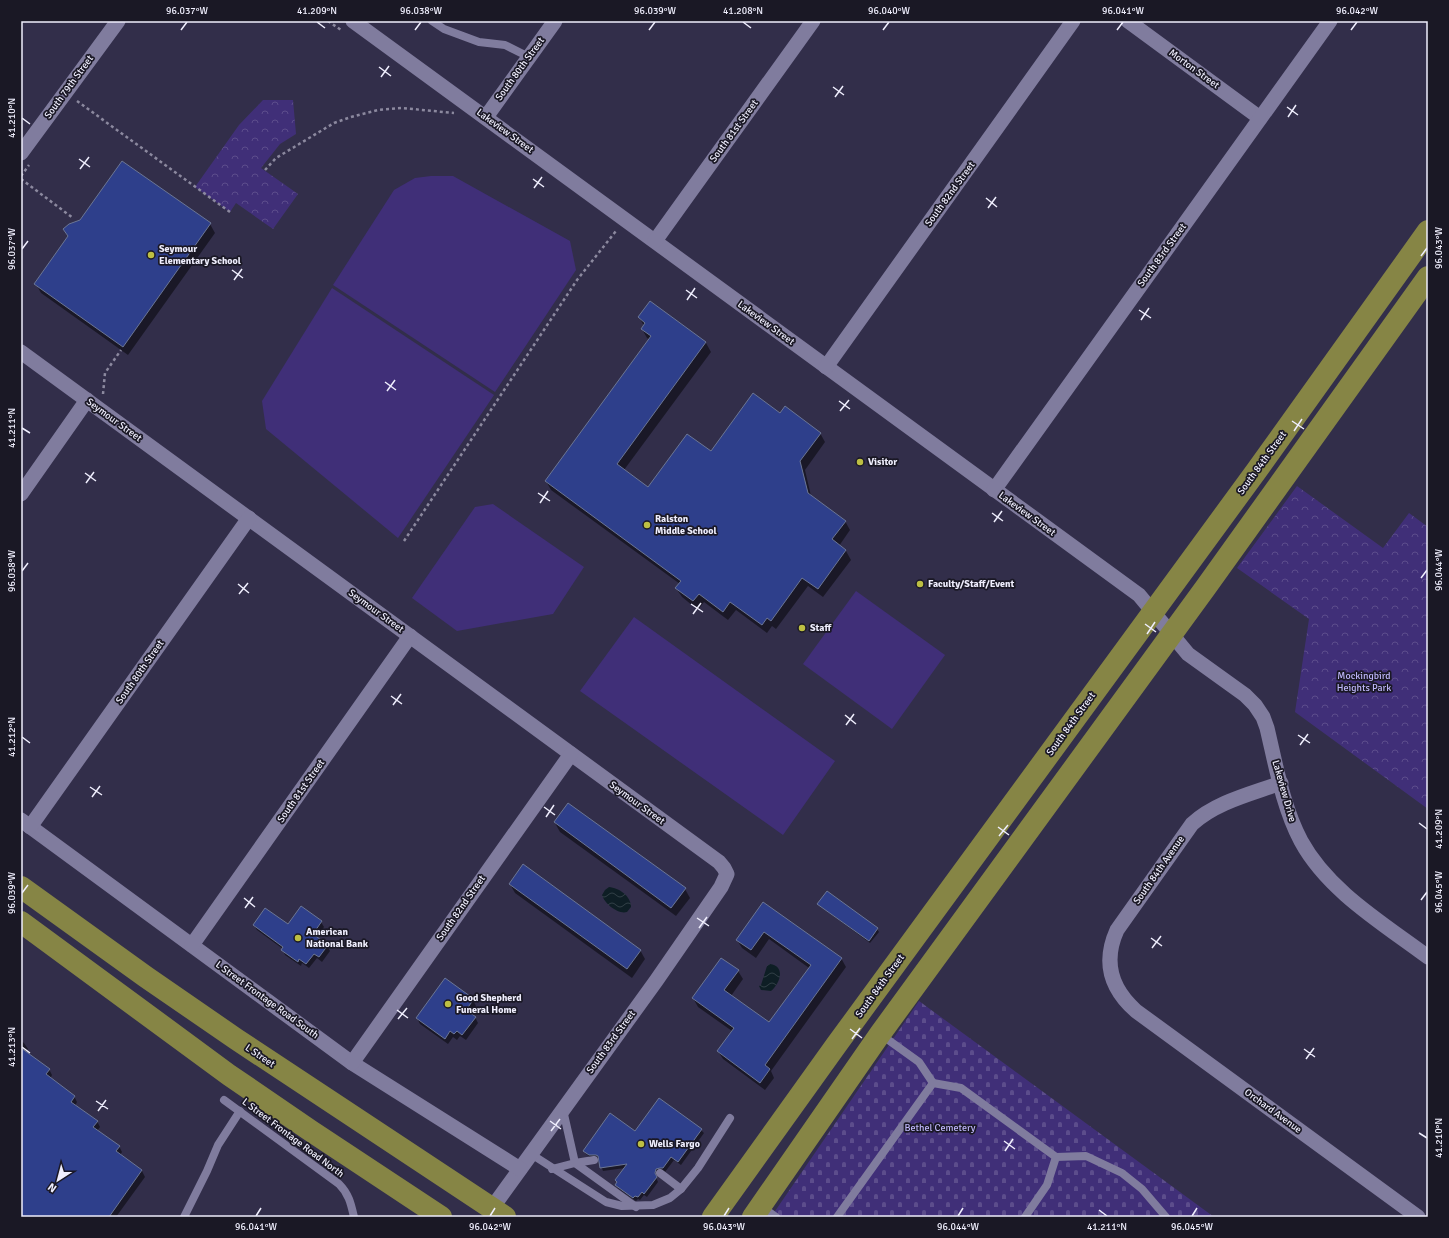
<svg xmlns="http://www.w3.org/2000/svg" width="1449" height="1238" viewBox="0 0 1449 1238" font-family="Signika,sans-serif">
<defs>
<pattern id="forest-crowns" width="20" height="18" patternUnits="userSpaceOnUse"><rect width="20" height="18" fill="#402f78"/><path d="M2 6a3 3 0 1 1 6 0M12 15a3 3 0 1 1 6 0" fill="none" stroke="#5c4d8c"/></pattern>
<pattern id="cemetery-stones" width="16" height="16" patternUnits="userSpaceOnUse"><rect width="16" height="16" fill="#402f78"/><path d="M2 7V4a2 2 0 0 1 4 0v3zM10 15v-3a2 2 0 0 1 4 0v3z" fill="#5c4d8c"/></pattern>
<pattern id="water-waves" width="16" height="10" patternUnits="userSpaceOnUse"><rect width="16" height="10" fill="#0e1e25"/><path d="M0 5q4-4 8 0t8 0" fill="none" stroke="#313f46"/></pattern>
</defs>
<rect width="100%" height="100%" fill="#322e4a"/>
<g fill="url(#forest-crowns)">
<polygon points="263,100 293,100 296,134 280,144 261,168 298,194 273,229 236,203 230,212 195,187 239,125"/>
<polygon points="1297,486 1383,548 1409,513 1428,527 1428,809 1295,712 1309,619 1237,568"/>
</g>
<polygon fill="url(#cemetery-stones)" points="919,1001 1214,1217 771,1217"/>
<g fill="#402f78">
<polygon points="431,176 453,176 570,241 576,270 495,392 333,285 394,190 415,178"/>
<polygon points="332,288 494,395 398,538 266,429 262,401"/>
<polygon points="493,504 584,567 553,614 457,631 412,598 475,507"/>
<polygon points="856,591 945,655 892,729 803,664"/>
<polygon points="634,617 835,761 783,835 580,691"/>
</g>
<g fill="url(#water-waves)">
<path d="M 609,887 C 619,888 631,896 631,907 L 627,912 C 618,915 604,903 602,895 L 605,890 Z"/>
<path d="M 770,964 C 786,966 780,984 771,991 L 761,990 L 759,986 L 761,985 L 767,966 Z"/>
</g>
<g fill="#0007">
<polygon points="210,224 215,233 128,355 41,293 36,284 69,238 64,229"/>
<polygon points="651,302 706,343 711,352 624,470 648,489 711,452 780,414 820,433 825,442 805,470 811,496 845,521 850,530 839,546 846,551 851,560 823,597 808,586 776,629 772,626 767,633 736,610 728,620 704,602 698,610 682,597 676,588 680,584 551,490 546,481 650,340 647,338 642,329 644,326 639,317"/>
<polygon points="555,823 685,889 690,898 676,916 560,832"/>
<polygon points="510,884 640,950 645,959 632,978 515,893"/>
<polygon points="763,903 841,958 846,967 771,1071 774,1078 765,1090 723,1059 718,1051 732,1031 698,1007 693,998 738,971 743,979 731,996 770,1023 809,968 769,939 756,958 742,948 737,940"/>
<polygon points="820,906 877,929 879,932 870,943"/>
<polygon points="301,907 321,922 324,927 316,938 327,946 330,951 322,962 317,958 309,968 302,963 301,966 285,955 283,949 257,930 254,925 288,925"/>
<polygon points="473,1000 476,1006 470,1014 475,1017 478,1023 466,1040 460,1036 457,1040 453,1037 448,1044 420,1024 417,1018"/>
<polygon points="21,1041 24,1043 28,1049 25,1052 49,1069 52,1075 50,1079 74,1096 77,1102 75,1106 97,1121 100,1127 97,1131 119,1146 122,1152 120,1155 142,1171 145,1177 116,1217 21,1217"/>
<polygon points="659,1099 701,1130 704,1133 681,1165 674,1160 665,1172 663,1171 658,1173 656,1177 658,1182 647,1197 644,1195 640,1200 638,1199 636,1201 619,1189 616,1185 618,1184 616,1180 625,1168 603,1171 598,1158 592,1159 586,1154 584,1151 635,1132"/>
</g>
<g fill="#2e3f8b" stroke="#6b7695">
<polygon points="122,161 211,223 123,347 34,284 68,236 63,229 69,224 80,220"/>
<polygon points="650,301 706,342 617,464 648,487 687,434 711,451 753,393 780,413 785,406 821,433 800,461 808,493 846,521 832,539 846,550 818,589 802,578 771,621 767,618 762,625 730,602 723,612 699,594 693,601 675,588 681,581 545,481 651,336 641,329 645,323 638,317"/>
<polygon points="568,803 686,888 671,908 554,822"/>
<polygon points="523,864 641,950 627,969 509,884"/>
<polygon points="827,891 878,928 869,941 817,904"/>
<polygon points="763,902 842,958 765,1065 770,1069 760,1083 717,1051 734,1028 692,998 721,958 739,970 724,990 769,1022 811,965 764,932 751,950 736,940"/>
<polygon points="301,906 322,921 313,934 328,945 319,957 314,954 306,964 299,959 298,962 281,950 283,947 253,925 265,908 288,924"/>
<polygon points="445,978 474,999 466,1010 476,1017 462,1035 457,1031 454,1034 450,1031 445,1039 416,1018"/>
<polygon points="21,1048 50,1069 46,1074 75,1096 71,1102 98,1121 93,1127 120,1146 116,1151 142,1170 109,1217 21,1217"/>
<polygon points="659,1098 702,1129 678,1162 671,1157 663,1168 660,1168 656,1169 655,1173 657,1177 644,1194 642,1192 638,1197 635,1196 633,1198 615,1185 617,1182 615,1180 627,1164 600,1168 598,1156 596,1155 589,1155 583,1151 610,1113 635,1131"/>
</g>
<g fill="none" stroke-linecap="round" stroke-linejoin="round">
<g stroke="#8c899f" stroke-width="2.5" stroke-dasharray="3 3" stroke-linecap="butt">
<polyline points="328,21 341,30"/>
<polyline points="77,101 230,212"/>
<polyline points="265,170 276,158 334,123 351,117 378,110 402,108 454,113"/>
<polyline points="21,176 29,165"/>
<polyline points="21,179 73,218"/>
<polyline points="103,394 105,373 121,350"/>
<polyline points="404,541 577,280 616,231"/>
</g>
<g stroke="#807c9e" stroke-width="8">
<polyline points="432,21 444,29 479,42 505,45 529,57"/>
<polyline points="880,1034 919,1062 933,1083"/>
<path d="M 224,1100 L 339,1184 C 349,1194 351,1204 354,1217"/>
<polyline points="563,1110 575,1163 636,1207"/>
<polyline points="531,1154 606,1202 622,1206 653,1205 670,1198 681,1189 698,1168 730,1118"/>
<polyline points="552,1169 575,1163 594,1160"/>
<polyline points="660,1173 681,1189"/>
<polyline points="762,1207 776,1217"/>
<polyline points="184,1217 207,1171 218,1145 240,1111"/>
<polyline points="837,1217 933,1083 961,1088 1056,1157 1086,1156 1122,1173 1142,1189 1166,1217"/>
<polyline points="1025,1217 1047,1185 1056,1157"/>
</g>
<g stroke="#807c9e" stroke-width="15">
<path d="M 353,21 L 1139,595 L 1188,654 L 1245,695 L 1255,705 L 1263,717 L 1267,728 C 1276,766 1283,807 1301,841 C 1328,891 1384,924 1428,957"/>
<polyline points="1128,21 1260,118"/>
<polyline points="486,117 555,21"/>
<polyline points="21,153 118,21"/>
<polyline points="655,241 813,21"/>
<polyline points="21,352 719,862 724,868 727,874 721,887 656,981 492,1208"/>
<polyline points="826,367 1073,21"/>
<polyline points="994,490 1330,21"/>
<polyline points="21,494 87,400"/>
<path d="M 1281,783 C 1251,794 1216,802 1192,824 L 1117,930 C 1103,961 1110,988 1136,1011 L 1418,1217"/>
<polyline points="21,820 352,1063 520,1169"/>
<polyline points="30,827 249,518"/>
<polyline points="192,945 410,636"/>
<polyline points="352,1063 571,754"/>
</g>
<g stroke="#868545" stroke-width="22">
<polyline points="21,887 146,977 236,1039 505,1217"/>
<polyline points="21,922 229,1075 311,1131 441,1217"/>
<polyline points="713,1217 837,1044 1257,470 1428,231"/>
<polyline points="753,1217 880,1034 1206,587 1428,277"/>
</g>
</g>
<path fill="none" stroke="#efeefd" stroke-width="1.5" d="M 317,22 L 325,28M 743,22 L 751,28M 181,30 L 187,22M 415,30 L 421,22M 649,30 L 655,22M 883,30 L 889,22M 1117,30 L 1123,22M 1351,30 L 1357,22M 379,67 L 391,76M 381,77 L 389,66M 833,87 L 844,95M 835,97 L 843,86M 1287,107 L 1298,115M 1288,117 L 1296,105M 22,118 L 30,124M 79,159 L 90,167M 80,169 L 89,157M 533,179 L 544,187M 534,188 L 542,177M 986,198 L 997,207M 988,208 L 996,197M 22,249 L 28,241M 1421,256 L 1427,248M 232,270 L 243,278M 234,280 L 242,269M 686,290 L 697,298M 687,300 L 695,288M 1139,310 L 1151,318M 1141,320 L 1149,308M 385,382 L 396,390M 387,391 L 395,380M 839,401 L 850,409M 840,411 L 849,400M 1292,421 L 1304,429M 22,428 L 30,433M 1294,431 L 1302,419M 85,473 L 96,481M 86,483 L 94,472M 538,493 L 550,501M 540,503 L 548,491M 992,513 L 1003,521M 994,522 L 1002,511M 22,571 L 28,563M 1421,578 L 1427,570M 238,584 L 249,593M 239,594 L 248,583M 691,604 L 703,612M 693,614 L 701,603M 1145,624 L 1156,632M 1147,634 L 1155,622M 391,696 L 402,704M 393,705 L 401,694M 845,715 L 856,724M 846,725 L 854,714M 1298,735 L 1310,743M 22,737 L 30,743M 1300,745 L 1308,734M 90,787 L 102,795M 92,797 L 100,786M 544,807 L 555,815M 546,817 L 554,805M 1419,823 L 1427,829M 998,827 L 1009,835M 999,836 L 1008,825M 22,893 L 28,885M 244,898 L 255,907M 1421,900 L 1427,892M 245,908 L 253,897M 697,918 L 709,926M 699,928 L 707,917M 1151,938 L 1162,946M 1152,948 L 1161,936M 397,1010 L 408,1018M 398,1019 L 407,1008M 850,1029 L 862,1038M 852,1039 L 860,1028M 22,1047 L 30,1053M 1304,1049 L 1315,1057M 1306,1059 L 1314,1048M 96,1101 L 108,1109M 98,1111 L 106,1100M 550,1121 L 561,1129M 551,1131 L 560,1119M 1419,1133 L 1427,1138M 1004,1141 L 1015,1149M 1005,1151 L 1013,1139M 1099,1210 L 1107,1216M 256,1216 L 261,1208M 490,1216 L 495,1208M 724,1216 L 729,1208M 958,1216 L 963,1208M 1192,1216 L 1197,1208"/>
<g fill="#bdbf43" stroke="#1a1825" stroke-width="1.5">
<circle cx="151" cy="255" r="4"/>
<circle cx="860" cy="462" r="4"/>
<circle cx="647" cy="525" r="4"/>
<circle cx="920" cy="584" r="4"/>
<circle cx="802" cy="628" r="4"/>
<circle cx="298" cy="938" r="4"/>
<circle cx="448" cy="1004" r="4"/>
<circle cx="641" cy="1144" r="4"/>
</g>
<g text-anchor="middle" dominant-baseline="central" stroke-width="3.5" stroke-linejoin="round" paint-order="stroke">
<g font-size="10" fill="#efeefd" stroke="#1a1825">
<text transform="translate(520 69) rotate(-54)">South 80th Street</text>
<text transform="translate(1194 69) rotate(36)">Morton Street</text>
<text transform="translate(69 87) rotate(-54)">South 79th Street</text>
<text transform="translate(505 131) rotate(36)">Lakeview Street</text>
<text transform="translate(734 131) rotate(-54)">South 81st Street</text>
<text transform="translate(950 194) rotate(-54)">South 82nd Street</text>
<text transform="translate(1162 255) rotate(-54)">South 83rd Street</text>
<text transform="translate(766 323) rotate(36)">Lakeview Street</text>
<text transform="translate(114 420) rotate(36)">Seymour Street</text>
<text transform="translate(1262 463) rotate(-54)">South 84th Street</text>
<text transform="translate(1027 514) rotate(36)">Lakeview Street</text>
<text transform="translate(376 611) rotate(36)">Seymour Street</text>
<text transform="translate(140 672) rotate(-55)">South 80th Street</text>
<text transform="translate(1071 724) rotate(-54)">South 84th Street</text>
<text transform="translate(301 791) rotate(-55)">South 81st Street</text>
<text transform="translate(1284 791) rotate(74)">Lakeview Drive</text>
<text transform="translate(637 803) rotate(36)">Seymour Street</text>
<text transform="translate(1159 870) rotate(-55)">South 84th Avenue</text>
<text transform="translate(461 908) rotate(-55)">South 82nd Street</text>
<text transform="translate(880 986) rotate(-54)">South 84th Street</text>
<text transform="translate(267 1000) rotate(36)">L Street Frontage Road South</text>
<text transform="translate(611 1042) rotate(-54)">South 83rd Street</text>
<text transform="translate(260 1056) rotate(34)">L Street</text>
<text transform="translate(1273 1111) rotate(36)">Orchard Avenue</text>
<text transform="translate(293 1138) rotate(37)">L Street Frontage Road North</text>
</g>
<g font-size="10" font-weight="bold" fill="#efeefd" stroke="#1a1825" text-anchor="start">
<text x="159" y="249">Seymour<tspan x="159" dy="12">Elementary School</tspan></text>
<text x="868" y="462">Visitor</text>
<text x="655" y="519">Ralston<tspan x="655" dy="12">Middle School</tspan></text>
<text x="928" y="584">Faculty/Staff/Event</text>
<text x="810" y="628">Staff</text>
<text x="306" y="932">American<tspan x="306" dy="12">National Bank</tspan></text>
<text x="456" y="998">Good Shepherd<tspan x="456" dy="12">Funeral Home</tspan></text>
<text x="649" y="1144">Wells Fargo</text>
</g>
<g font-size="10" fill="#beb6f9" stroke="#1a1825">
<text x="1364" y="676">Mockingbird<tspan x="1364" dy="12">Heights Park</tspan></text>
<text x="940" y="1128">Bethel Cemetery</text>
</g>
</g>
<rect width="1449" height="1238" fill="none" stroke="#1a1825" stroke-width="44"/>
<g transform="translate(58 1180) rotate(216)" stroke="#1a1825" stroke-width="3" paint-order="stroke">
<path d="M0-3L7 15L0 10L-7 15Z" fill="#efeefd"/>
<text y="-6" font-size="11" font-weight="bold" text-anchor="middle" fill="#efeefd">N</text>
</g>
<rect x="22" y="22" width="1405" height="1194" fill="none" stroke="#efeefd" stroke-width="1.5"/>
<g font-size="10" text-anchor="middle" fill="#efeefd">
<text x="187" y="14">96.037°W</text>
<text x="317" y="14">41.209°N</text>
<text x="421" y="14">96.038°W</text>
<text x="655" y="14">96.039°W</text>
<text x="743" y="14">41.208°N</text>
<text x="889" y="14">96.040°W</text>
<text x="1123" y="14">96.041°W</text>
<text x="1357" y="14">96.042°W</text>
<text transform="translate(11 118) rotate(-90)" y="4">41.210°N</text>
<text transform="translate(1438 248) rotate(-90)" y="4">96.043°W</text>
<text transform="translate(11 249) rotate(-90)" y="4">96.037°W</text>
<text transform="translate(11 428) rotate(-90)" y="4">41.211°N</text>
<text transform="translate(1438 570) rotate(-90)" y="4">96.044°W</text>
<text transform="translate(11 571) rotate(-90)" y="4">96.038°W</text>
<text transform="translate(11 737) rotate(-90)" y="4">41.212°N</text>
<text transform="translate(1438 829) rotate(-90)" y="4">41.209°N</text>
<text transform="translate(1438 892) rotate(-90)" y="4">96.045°W</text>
<text transform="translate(11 893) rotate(-90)" y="4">96.039°W</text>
<text transform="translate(11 1047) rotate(-90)" y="4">41.213°N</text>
<text transform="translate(1438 1138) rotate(-90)" y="4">41.210°N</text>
<text x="256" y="1230">96.041°W</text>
<text x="490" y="1230">96.042°W</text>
<text x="724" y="1230">96.043°W</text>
<text x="958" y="1230">96.044°W</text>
<text x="1107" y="1230">41.211°N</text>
<text x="1192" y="1230">96.045°W</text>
</g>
</svg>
